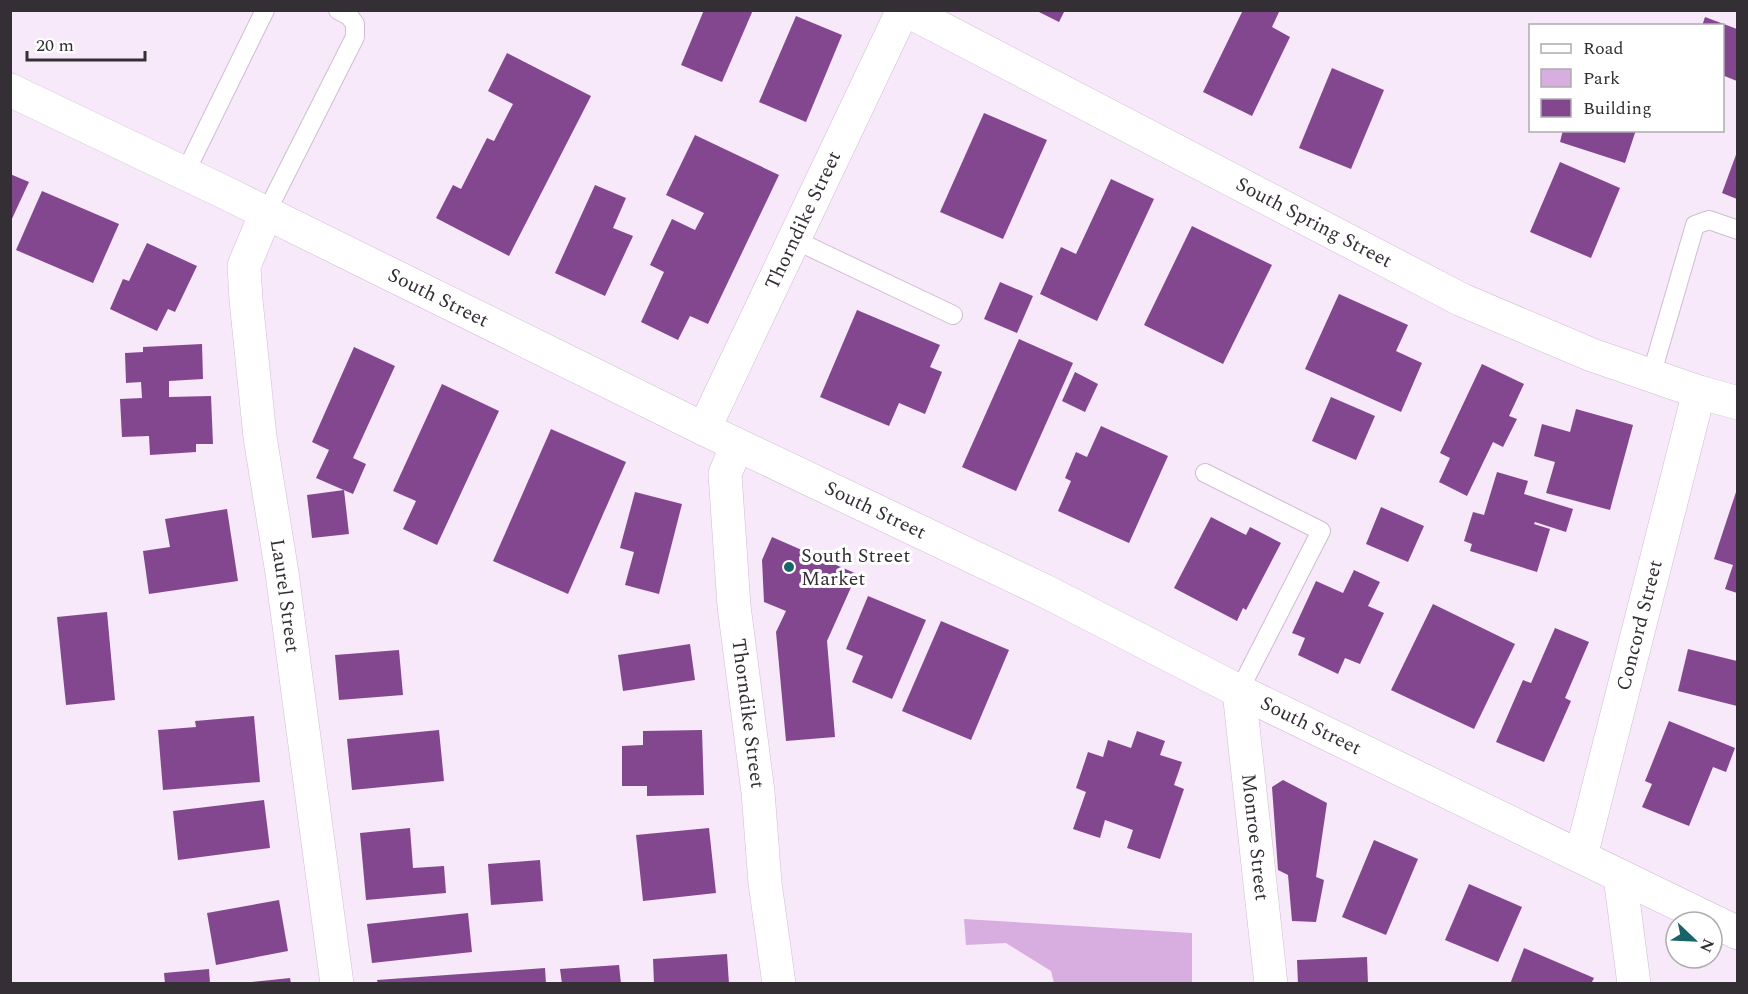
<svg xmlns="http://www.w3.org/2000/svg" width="1748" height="994" viewBox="0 0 1748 994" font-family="Spectral,serif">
<rect width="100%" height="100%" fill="#f7e8fa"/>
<polygon fill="#d7aedf" points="964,919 1192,933 1192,983 1054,983 1051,971 1006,943 966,945"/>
<g fill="#83478f">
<polygon points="704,10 753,10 722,82 681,65"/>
<polygon points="1035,10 1065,10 1059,22"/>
<polygon points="1243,10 1279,12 1272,27 1290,37 1252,116 1203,92"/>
<polygon points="796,16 842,35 806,122 759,102"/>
<polygon points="1705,17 1737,29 1737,81 1722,75 1722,26 1702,26"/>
<polygon points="507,53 591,96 509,256 436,218 453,185 461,189 487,138 494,141 513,104 488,91"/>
<polygon points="1332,68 1384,90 1351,169 1299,148"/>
<polygon points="984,113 1047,140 1003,239 940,212"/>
<polygon points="1563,130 1636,130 1625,163 1560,142"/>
<polygon points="695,135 779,175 708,324 690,316 678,340 641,322 664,272 650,265 672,219 695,230 704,213 666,195"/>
<polygon points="1737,152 1737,199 1722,193"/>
<polygon points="1560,162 1620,188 1591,258 1530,232"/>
<polygon points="10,174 29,182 10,223"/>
<polygon points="1111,179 1154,199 1097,321 1040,294 1061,247 1076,254"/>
<polygon points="595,185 626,198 613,228 633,236 605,296 555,273"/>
<polygon points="42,191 119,224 93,283 16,250"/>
<polygon points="1192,226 1272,265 1223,364 1144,325"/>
<polygon points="147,243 197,266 175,312 168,309 157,331 110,309 123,279 129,281"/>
<polygon points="1000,282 1033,296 1017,333 984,319"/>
<polygon points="1339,294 1408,325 1396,351 1422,363 1401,412 1305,369"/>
<polygon points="857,310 940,345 930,367 942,372 925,414 899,403 889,426 820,397"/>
<polygon points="1019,339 1073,363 1016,491 962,467"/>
<polygon points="202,344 203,379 169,381 169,397 211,396 213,444 196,444 196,452 150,455 149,436 122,437 120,399 142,398 141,382 126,383 125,353 143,352 143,347"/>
<polygon points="354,347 395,366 353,458 366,464 353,494 316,478 329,450 312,442"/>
<polygon points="1482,364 1524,384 1509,416 1517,419 1503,447 1493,442 1467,496 1439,482 1450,458 1440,453"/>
<polygon points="1075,372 1098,384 1085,412 1062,401"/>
<polygon points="442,384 499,411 437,545 403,529 416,501 393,491"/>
<polygon points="1331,397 1375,416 1356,460 1312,441"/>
<polygon points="1576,409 1633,425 1610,510 1546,493 1555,462 1534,456 1542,424 1570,432"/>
<polygon points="1101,426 1168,456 1129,543 1058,511 1071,481 1065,478 1076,452 1087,457"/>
<polygon points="551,429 626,462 568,594 493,561"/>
<polygon points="1497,472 1528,481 1524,494 1573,509 1566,532 1535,522 1534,524 1550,529 1537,572 1470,551 1472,544 1464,541 1473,512 1484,515"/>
<polygon points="1737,489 1737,593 1725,589 1733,565 1714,559"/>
<polygon points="344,490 349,534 312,538 307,495"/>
<polygon points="635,492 682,504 659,594 625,585 634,552 620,548"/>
<polygon points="1381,507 1424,526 1408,562 1366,544"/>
<polygon points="227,509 238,581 149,594 143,551 170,547 165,519"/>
<polygon points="1211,517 1246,535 1250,527 1281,543 1246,610 1243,608 1237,621 1174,588"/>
<polygon points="772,537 857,574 827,641 835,737 786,741 776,632 786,611 764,602 762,560"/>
<polygon points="1354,570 1380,582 1368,606 1384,613 1360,664 1345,658 1338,674 1298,655 1305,638 1292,633 1316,581 1343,593"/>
<polygon points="868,596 926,620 892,699 852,682 863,656 846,649"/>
<polygon points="1433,604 1515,644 1474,729 1391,690"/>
<polygon points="107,612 115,700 66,705 57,617"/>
<polygon points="941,621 1009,650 971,740 902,711"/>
<polygon points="1555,628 1589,642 1565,698 1571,701 1544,762 1496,742 1523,680 1531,683"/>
<polygon points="690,644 695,680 623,691 618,655"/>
<polygon points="1688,649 1737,661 1737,706 1678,691"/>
<polygon points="399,650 403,695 339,700 335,655"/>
<polygon points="254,716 260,782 163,790 158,730 196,727 195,721"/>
<polygon points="1669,721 1735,748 1726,772 1713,767 1689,826 1642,807 1652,784 1645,781"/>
<polygon points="439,730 444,781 352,790 347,739"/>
<polygon points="702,730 704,795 647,796 647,786 622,786 622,746 643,745 643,731"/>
<polygon points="1137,731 1165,741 1160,755 1182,762 1174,785 1184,789 1160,859 1127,848 1133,830 1105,820 1100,838 1073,829 1086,792 1076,788 1088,752 1103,757 1108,740 1131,748"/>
<polygon points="1283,780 1327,803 1316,877 1324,880 1316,922 1292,921 1288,875 1278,870 1272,787"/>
<polygon points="264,800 270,848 178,860 173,811"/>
<polygon points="410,828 413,868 444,866 446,893 366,900 360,833"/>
<polygon points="709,828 716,893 643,901 636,835"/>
<polygon points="1374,840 1418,859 1386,935 1342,917"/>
<polygon points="540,860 543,901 491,905 488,864"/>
<polygon points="1469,884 1522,907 1498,962 1445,940"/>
<polygon points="279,900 288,951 216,965 207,913"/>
<polygon points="468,913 472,952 372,963 367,924"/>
<polygon points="1524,948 1594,978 1591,984 1510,984"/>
<polygon points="727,954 729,984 654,984 653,959"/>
<polygon points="1367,957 1368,984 1298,984 1297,960"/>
<polygon points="619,965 621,984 562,984 560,969"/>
<polygon points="545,968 546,984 378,984 377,980"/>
<polygon points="209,969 210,984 165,984 164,973"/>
<polygon points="290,978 291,984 252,984 252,982"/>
</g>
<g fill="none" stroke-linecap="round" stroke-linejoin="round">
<defs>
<g id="lane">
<polyline points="185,173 265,10"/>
<polyline points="266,213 355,37 355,24 349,16 338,10"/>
<polyline points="795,240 953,315"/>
<polyline points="1651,376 1695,225 1709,220 1738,230"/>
<polyline points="1205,473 1321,531 1239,691"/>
</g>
<g id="street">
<path id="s1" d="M 906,10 L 1462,300 L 1592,355 L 1699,392 L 1738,403"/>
<path id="s2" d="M 266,213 L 244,266 L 246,300 L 260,437 L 282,573 L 337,984"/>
<path id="s3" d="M 704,429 L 903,10"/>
<path id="s4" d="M 737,445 L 725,474 L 734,606 L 758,792 L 765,883 L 779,984"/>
<path id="s5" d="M 1239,691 L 1271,984"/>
<path id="s6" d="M 1581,856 L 1699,392"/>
<polyline points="1620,876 1634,984"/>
</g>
<g id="secondary">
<path id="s7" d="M 10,90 L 228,194 L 704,429 L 1049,593 L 1239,691 L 1738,933"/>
</g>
</defs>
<use href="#lane" stroke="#cdbed0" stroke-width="20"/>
<use href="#street" stroke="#cdbed0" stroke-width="34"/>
<use href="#secondary" stroke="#cdbed0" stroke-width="34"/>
<use href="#lane" stroke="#fff" stroke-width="18"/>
<use href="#street" stroke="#fff" stroke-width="33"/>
<use href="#secondary" stroke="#fff" stroke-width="33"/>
</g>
<circle fill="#176569" stroke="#fff" stroke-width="2" cx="789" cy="567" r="6"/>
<g text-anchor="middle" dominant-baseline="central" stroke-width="6" stroke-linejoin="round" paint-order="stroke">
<g font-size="20" fill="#342e35" stroke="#fff">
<text stroke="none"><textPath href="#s3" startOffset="231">Thorndike Street</textPath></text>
<text stroke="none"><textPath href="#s1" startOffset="460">South Spring Street</textPath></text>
<text stroke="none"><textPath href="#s7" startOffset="476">South Street</textPath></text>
<text stroke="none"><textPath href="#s7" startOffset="962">South Street</textPath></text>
<text stroke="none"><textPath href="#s2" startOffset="390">Laurel Street</textPath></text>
<text stroke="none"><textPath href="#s6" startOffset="238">Concord Street</textPath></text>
<text stroke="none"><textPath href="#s4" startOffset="272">Thorndike Street</textPath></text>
<text stroke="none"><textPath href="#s7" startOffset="1448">South Street</textPath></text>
<text stroke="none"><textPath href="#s5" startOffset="147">Monroe Street</textPath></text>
</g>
<g font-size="20" fill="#342e35" stroke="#fff" text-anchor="start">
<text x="801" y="556">South Street<tspan x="801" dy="23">Market</tspan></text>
</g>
</g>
<rect width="1748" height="994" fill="none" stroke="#342e35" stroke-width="24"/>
<rect x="1529" y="24" width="195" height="108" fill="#ffffff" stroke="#aeabae" stroke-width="1.5"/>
<rect x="1541" y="44" width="30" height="9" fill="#ffffff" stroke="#aeabae" stroke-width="1.5"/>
<text x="1583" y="54" font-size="18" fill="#342e35">Road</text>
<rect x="1541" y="69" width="30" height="18" fill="#d7aedf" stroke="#aeabae" stroke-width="1.5"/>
<text x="1583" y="84" font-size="18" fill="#342e35">Park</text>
<rect x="1541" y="99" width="30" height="18" fill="#83478f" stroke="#aeabae" stroke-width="1.5"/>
<text x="1583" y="114" font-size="18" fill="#342e35">Building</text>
<g transform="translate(1694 940) rotate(113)"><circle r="28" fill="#ffffff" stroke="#aeabae" stroke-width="1.5"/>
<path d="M0-4.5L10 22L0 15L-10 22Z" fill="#176569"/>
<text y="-9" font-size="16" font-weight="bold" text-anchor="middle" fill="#342e35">N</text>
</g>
<path d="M27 51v9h118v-9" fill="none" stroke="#342e35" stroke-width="3"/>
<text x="36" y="51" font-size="18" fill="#342e35" stroke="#ffffff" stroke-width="4.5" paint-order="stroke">20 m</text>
</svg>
